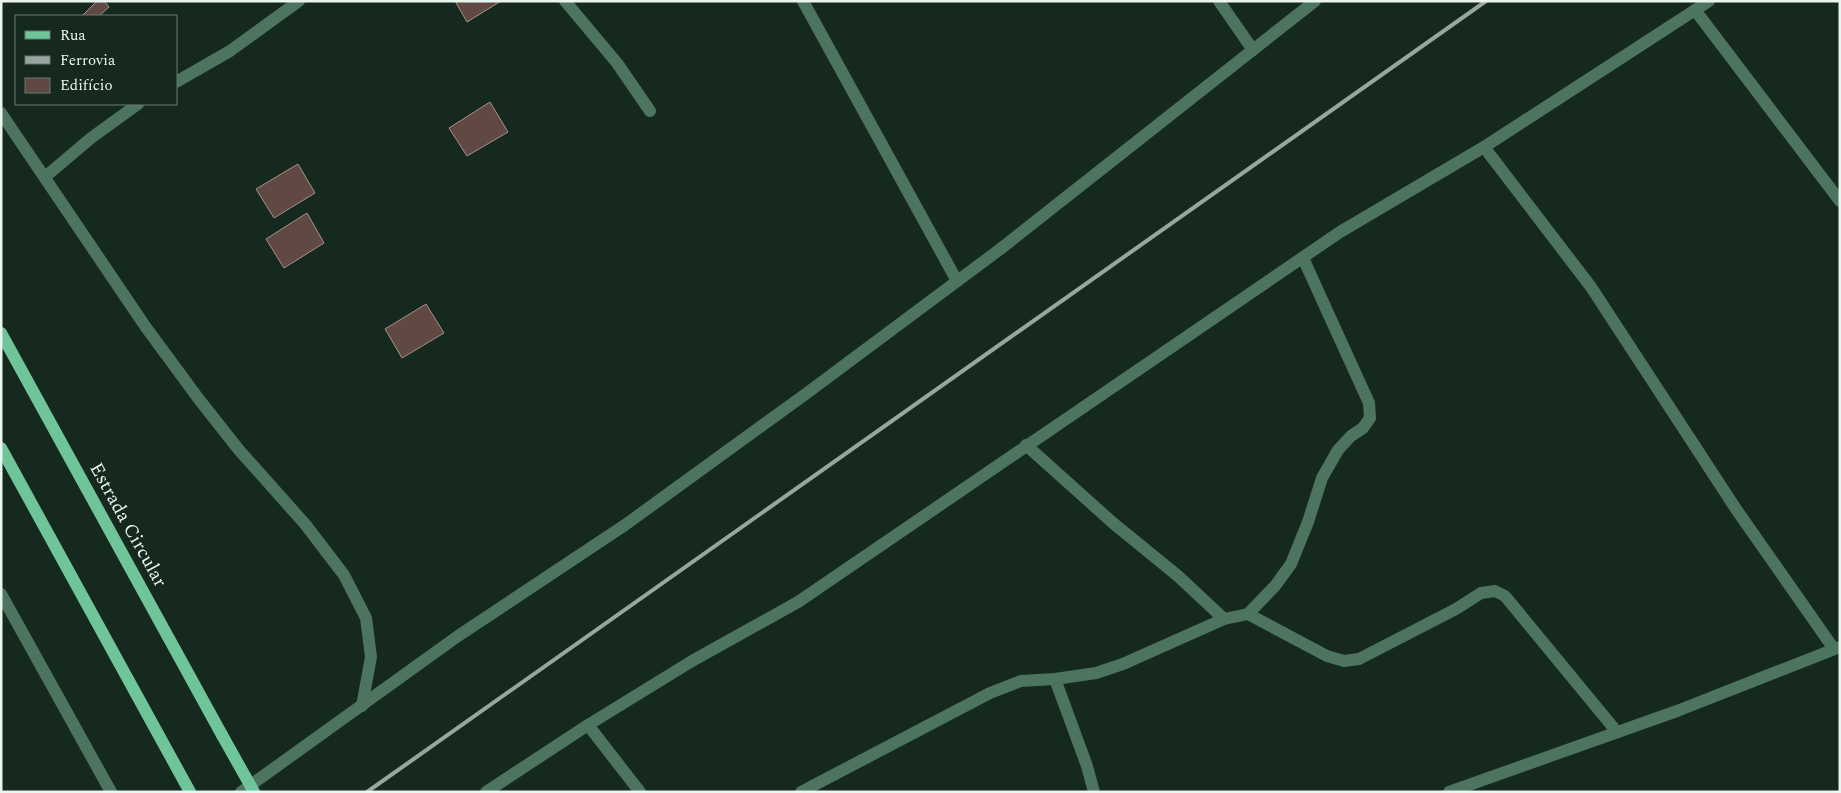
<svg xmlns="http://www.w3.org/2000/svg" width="1841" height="793" viewBox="0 0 1841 793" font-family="Spectral,serif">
<rect width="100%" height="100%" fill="#15291f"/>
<g fill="#604943" stroke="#aa9089">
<polygon points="97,1 104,1 109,7 99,16 82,16"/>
<polygon points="455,1 501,1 467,22"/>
<polygon points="490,102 508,132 467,156 449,128"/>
<polygon points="298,164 315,193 274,218 256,189"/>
<polygon points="307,213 324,243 284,268 266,239"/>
<polygon points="426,304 444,333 402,358 385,329"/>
</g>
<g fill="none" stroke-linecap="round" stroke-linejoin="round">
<g stroke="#4d745f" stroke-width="12">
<polyline points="565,1 617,63 650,111"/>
<polyline points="803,1 957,281"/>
<polyline points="1219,1 1253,50"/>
<polyline points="1695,10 1840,201"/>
<polyline points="176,82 230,51 299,1"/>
<polyline points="1,113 145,326 198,398 239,450 305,524 344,575 366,618 371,657 362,706"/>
<polyline points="1484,147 1591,287 1736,509 1834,649"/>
<polyline points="45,177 91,138 138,104"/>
<polyline points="1026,445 1113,523 1178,576 1224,619"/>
<polyline points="1,594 111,792"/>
<polyline points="1248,614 1327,656 1344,661 1359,659 1456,609 1481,593 1495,591 1505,596 1617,732"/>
<polyline points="1055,679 1087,766 1094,792"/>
<polyline points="588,725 640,792"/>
<polyline points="241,792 458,636 625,525 807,393 999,250 1315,1"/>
<polyline points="486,792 588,725 692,661 798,602 1340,232 1484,147 1709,1"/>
<polyline points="801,792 990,693 1021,681 1055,679 1096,673 1123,664 1224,619 1248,614 1275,586 1291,564 1308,522 1322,478 1338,450 1351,436 1363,428 1370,418 1369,403 1303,258"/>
<polyline points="1449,792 1677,711 1840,647"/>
</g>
<g stroke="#6fc499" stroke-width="12">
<polyline points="1,333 222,735"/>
<polyline points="1,448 190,792"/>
</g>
<polyline stroke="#97a69e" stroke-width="4" points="367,792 1486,1"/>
<polyline stroke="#6fc499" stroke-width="12" points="222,735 254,792"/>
</g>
<g text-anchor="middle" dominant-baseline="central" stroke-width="4" stroke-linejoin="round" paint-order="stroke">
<g font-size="19" fill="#e9f5ee" stroke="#15291f">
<text transform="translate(128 525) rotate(61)">Estrada Circular</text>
</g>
</g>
<rect width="1841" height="793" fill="none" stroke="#e9f5ee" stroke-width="5"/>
<rect x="15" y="15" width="162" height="90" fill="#15291f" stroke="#6a7b72"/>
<rect x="25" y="31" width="25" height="8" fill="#6fc499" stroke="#6a7b72"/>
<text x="60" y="40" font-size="15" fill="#e9f5ee">Rua</text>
<rect x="25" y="56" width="25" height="8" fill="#97a69e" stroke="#6a7b72"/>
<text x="60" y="65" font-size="15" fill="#e9f5ee">Ferrovia</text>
<rect x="25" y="78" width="25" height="15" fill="#604943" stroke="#6a7b72"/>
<text x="60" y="90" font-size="15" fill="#e9f5ee">Edifício</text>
</svg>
